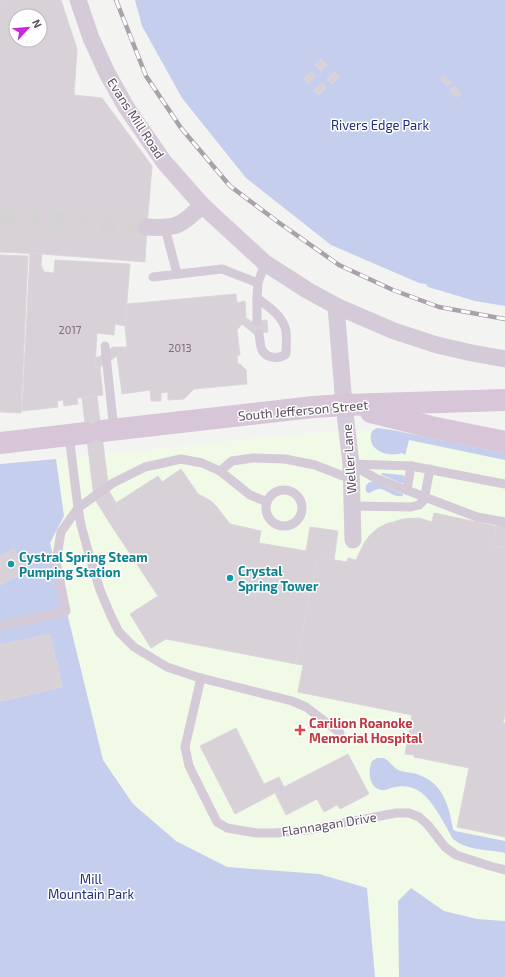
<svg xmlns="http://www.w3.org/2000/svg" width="505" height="977" viewBox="0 0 505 977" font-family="'Exo 2',sans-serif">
<rect width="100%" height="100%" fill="#f3f4f2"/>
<polygon fill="#f1fae6" points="380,430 505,459 505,977 375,977 367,888 319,874 227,867 176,841 133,804 103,760 50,543 64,516 56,459 307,433"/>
<g fill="#c5cfed">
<polygon points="135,0 505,0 505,306 475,301 428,287 426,284 419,283 331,245 246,178 182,98 142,26"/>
<path d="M 377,428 L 392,430 L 505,453 L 505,460 L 409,440 L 405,455 L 402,453 C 388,458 365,450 372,431 Z"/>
<polygon points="56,459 64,516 50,543 103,760 133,804 176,841 227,867 319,874 367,888 375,977 0,977 0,464"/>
<polygon points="381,473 403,475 405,477 404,483 401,483 382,475"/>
<path d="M 370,482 L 374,482 L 403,494 L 403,496 C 395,498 388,491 381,489 C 376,488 372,493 368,493 L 366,491 C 365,487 366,484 370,482 Z"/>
<path d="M 377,758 C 379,758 382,758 384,758 C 390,761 394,769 401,771 C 407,773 413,772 419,775 C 443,783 449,806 453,829 L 455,831 L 505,841 L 505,853 C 487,849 468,851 453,839 C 445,825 433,800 419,791 C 413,787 403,785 396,787 C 391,787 386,791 381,790 C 368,787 368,770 372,761 Z"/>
<polygon points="411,888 444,911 477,919 505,921 505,977 399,977 398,901"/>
</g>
<g fill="#d8d2d8" stroke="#dcd6dc" fill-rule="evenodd">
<path d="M 0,0 L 61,0 L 77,49 L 74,95 L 102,98 L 152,166 L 147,227 L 145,262 L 42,254 L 0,252 ZM 16,16 L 40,16 L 40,40 L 16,40 Z"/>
<polygon points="321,59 327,65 321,71 315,65"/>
<polygon points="312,72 316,77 308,84 304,78"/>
<polygon points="335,72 339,77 332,84 327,79"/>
<polygon points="445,76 451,82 447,86 441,79"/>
<polygon points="322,83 326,88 319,95 314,91"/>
<polygon points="455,86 461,94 456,97 450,90"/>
<polygon points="30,253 42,254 41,265 44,272 54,273 55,260 130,264 125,326 115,324 114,335 97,333 95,367 100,367 103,395 77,398 78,404 64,406 63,400 57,401 58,407 22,411"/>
<polygon points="0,255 28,256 21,413 0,412"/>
<polygon points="236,294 237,303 245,301 246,318 252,322 267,320 268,332 254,334 242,324 237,330 240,355 237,355 238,364 240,364 246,370 247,384 194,389 184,399 168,400 168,392 161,393 161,401 151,401 150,390 122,394 117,356 100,367 95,367 96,357 99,357 113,347 127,347 125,326 127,304"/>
<polygon points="97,396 109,491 122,513 109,522 94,498 82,398"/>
<polygon points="181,469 198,494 204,497 211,501 217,507 230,524 261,531 259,543 306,551 310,527 338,531 334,560 318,557 296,664 166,639 151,648 130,614 158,596 109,522 122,513 116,503 158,476 162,482"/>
<polygon points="434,513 496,526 492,546 505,548 505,715 503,723 505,723 505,837 457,827 469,768 414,757 414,755 405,754 412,715 298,692 303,665 296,664 318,557 347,562 348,558 356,560 364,543 370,535 378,528 386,524 403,519 419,518 432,522"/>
<polygon points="497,523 505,524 505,548 492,546"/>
<polygon points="14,549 26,571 0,585 0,557"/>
<polygon points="50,634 62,687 0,701 0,645"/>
<polygon points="236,728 264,784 279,777 284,787 348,754 369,794 340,809 337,805 324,812 317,799 286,815 275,793 235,814 200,746"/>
</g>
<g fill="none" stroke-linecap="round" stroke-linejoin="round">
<polyline stroke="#d5d2d4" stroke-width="17" stroke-dasharray="17 8" stroke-linecap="butt" points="0,216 147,227"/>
<g stroke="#d5cad8" stroke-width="9">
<polyline points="165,228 177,274"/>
<polyline points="153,277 222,269 258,283"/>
<polyline points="257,298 258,283 265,263"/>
<path d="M 257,321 L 257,298 C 269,307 283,316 286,331 C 287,339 286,347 286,354 C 279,359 267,359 262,350 C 260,346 260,339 259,334"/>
<polyline points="105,346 114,430"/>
<polyline points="69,435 78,508 81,525 90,558 100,590 111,616 119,632 134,647 167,667 197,677 292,701 306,707 340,733"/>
<polyline points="351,464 375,478 477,517 505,522"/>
<polyline points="352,464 411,466 505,484"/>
<polyline points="220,471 232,461 253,458 285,459 315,465 351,479"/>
<circle cx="284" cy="508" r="18"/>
<polyline points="407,490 411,466"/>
<polyline points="352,506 411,507 419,505 424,500 430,469"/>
<polyline points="0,626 66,611 56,562 61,532 78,508 113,483 145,467 181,459 202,463 220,471 250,495 267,502"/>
<polyline points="201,678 185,747 189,766 217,822 227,828 257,833 276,833 307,830 396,813 409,813 419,817 428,825 445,847 456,855 490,866 505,870"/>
</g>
<g stroke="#d5cad8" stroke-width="17">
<polyline points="78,0 91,38 107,73 126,107 164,162 202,205 265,263 307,290 336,306 394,331 437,345 472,353 505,359"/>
<path d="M 147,227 C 175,229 182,226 202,205"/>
<polyline points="336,306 344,405 351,464 353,540"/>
</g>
<g stroke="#d6c6d8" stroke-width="22">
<polyline points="371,412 431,427 505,442"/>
<polyline points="102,431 313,407 344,405 505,400"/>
<polyline points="0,443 86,433"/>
</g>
<defs>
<polyline id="rail" points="116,0 146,76 181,128 230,186 278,222 339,265 393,290 439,307 505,319"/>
</defs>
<use href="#rail" stroke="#aaa1aa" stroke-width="4.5"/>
<use href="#rail" stroke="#fff" stroke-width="3" stroke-dasharray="9" stroke-linecap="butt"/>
</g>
<g fill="#0f9aa8" stroke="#fff" stroke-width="1.5">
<circle cx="11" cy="564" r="4"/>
<circle cx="230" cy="578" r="4"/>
</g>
<path fill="#e0444e" stroke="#fff" stroke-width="1.5" d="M298 724h4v4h4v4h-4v4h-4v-4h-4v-4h4z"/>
<g text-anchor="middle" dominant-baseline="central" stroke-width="3" stroke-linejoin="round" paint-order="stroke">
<g font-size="11" fill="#7a6d7c">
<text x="70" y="329">2017</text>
<text x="180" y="347">2013</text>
</g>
<g font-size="13" fill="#5b4b5e" stroke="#fff">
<text transform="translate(136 118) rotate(57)">Evans Mill Road</text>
<text transform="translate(303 410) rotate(-5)">South Jefferson Street</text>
<text transform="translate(349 459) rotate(-94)">Weller Lane</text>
<text transform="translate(329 824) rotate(-9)">Flannagan Drive</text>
</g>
<g font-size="13" fill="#1f2b7b" stroke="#fff">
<text x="380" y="125">Rivers Edge Park</text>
<text x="91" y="879">Mill<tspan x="91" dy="15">Mountain Park</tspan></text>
</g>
<g font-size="13" font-weight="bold" fill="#0d838f" stroke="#fff" text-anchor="start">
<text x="19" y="557">Cystral Spring Steam<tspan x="19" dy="15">Pumping Station</tspan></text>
<text x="238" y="571">Crystal<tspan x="238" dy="15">Spring Tower</tspan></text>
</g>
<g font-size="13" font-weight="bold" fill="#be3a42" stroke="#fff" text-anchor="start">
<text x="309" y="723">Carilion Roanoke<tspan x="309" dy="15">Memorial Hospital</tspan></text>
</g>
</g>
<g transform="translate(28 28) rotate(64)"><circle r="19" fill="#ffffff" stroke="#bdb7bf"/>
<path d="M0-3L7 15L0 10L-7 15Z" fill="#cc28d7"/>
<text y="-6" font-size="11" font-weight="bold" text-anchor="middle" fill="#5b4b5e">N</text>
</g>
</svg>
